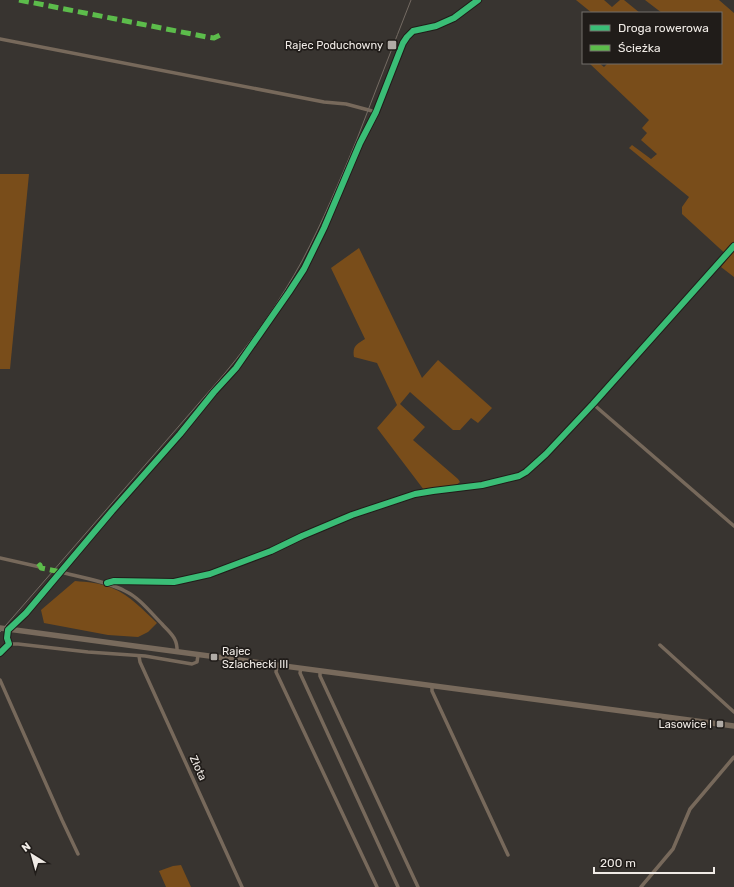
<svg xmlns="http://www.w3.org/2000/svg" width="734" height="887" viewBox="0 0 734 887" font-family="Rubik,sans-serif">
<rect width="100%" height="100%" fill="#383430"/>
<g fill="#794d1a">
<polygon points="576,0 604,0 612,7 620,0 624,0 640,13 592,13"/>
<polygon points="645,0 719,0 734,13 734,277 721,267 729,257 682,214 682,207 689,197 629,148 632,145 651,159 657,154 641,140 647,133 642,128 649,120 589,63 599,63 604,67 608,63 721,63 721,13 662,13"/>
<polygon points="0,174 29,174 10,369 0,369"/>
<path d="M 359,248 L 422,378 L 438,360 L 492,408 L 478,423 L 471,418 L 460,430 L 453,430 L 410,392 L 400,404 L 425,427 L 413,440 L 458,479 L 460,482 L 454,487 L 424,490 L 377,428 L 397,405 L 377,363 L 354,357 C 352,346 357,344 365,339 L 331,268 Z"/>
<path d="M 75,581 C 88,582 100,583 112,588 C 130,595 144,611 157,623 L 148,632 L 138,637 L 108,635 L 44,623 L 41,610 Z"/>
<polygon points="181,865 191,887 166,887 159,871 173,866"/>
</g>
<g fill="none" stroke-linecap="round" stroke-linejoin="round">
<g stroke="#77695b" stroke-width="3.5">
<polyline points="0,39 324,102 346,104 376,112 403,43 407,37 413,31 436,26 454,18 478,0"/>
<polyline points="593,404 734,526"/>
<polyline points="0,558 40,567"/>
<path d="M 61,572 C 82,578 106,581 125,591 C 140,598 151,613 162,624 C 170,633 178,638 177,652"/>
<polyline points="107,583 114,581 174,582 210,574 271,551 302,536 352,515 415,494 433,491 482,485 519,476 526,472 546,454 593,404 734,246"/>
<polyline points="660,645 734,712"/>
<polyline points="0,653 9,644 18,644 88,652 145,656 192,664 197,662 198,655"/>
<polyline points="139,656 140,662 242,887"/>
<polyline points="277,665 276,672 377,887"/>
<polyline points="301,668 300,673 398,887"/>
<polyline points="320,671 320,676 418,887"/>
<polyline points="0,680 62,820 78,854"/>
<polyline points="432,686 432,691 508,855"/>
<polyline points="641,887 673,849 690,809 734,757"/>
</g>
<polyline stroke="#786a5c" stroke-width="5.5" points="0,628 734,726"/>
<path stroke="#746b63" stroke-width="1" d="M 0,632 L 225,373 C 254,338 280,301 302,261 C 323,221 340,180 357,139 C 375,92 393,46 411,0"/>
<g stroke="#5cbc4b" stroke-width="5" stroke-dasharray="10 5" stroke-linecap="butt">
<polyline points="19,0 207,37 214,38 220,35"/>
<polyline points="38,567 40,565 41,568 61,572"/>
</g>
<defs>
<g id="cycleway">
<polyline points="107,583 114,581 174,582 210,574 271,551 302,536 352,515 415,494 433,491 482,485 519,476 526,472 546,454 593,404 734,246"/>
<polyline points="0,653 9,644 7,638 8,630 26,613 112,511 180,434 214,392 236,368 289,292 304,269 324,228 360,143 376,112 403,43 407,37 413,31 436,26 454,18 478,0"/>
</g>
</defs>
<use href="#cycleway" stroke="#201c19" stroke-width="8"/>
<use href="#cycleway" stroke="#3abd76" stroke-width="6"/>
</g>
<g fill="#b0aba6" stroke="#201c19" stroke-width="1.5">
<rect x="387" y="40" width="10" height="10" rx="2"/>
<rect x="210" y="653" width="8" height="8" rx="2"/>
<rect x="716" y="720" width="8" height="8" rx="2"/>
</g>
<g text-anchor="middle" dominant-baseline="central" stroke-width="3.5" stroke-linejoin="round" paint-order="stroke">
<g font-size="11" fill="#f0ebe6" stroke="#201c19" text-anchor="end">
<text x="383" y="45">Rajec Poduchowny</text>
<text x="222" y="651" text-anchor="start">Rajec<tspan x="222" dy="13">Szlachecki III</tspan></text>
<text x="712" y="724">Lasowice I</text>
</g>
<g font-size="11" fill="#f0ebe6" stroke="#201c19">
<text transform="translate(198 768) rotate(66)">Złota</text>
</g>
</g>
<rect x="582" y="12" width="140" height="52" fill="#201c19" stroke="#736f6b"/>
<rect x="590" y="25" width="20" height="6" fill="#3abd76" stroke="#736f6b"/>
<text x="618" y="32" font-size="12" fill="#f0ebe6">Droga rowerowa</text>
<rect x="590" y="45" width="20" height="6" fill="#5cbc4b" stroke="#736f6b"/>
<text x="618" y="52" font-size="12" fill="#f0ebe6">Ścieżka</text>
<g transform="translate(32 855) rotate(323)" stroke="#201c19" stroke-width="3" paint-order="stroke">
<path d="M0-3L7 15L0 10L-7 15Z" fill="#f0ebe6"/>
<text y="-6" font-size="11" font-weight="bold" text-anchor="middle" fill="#f0ebe6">N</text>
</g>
<path d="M594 867v6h120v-6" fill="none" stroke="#f0ebe6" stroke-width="2"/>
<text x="600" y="867" font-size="12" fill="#f0ebe6" stroke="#201c19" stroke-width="3" paint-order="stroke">200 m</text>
</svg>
